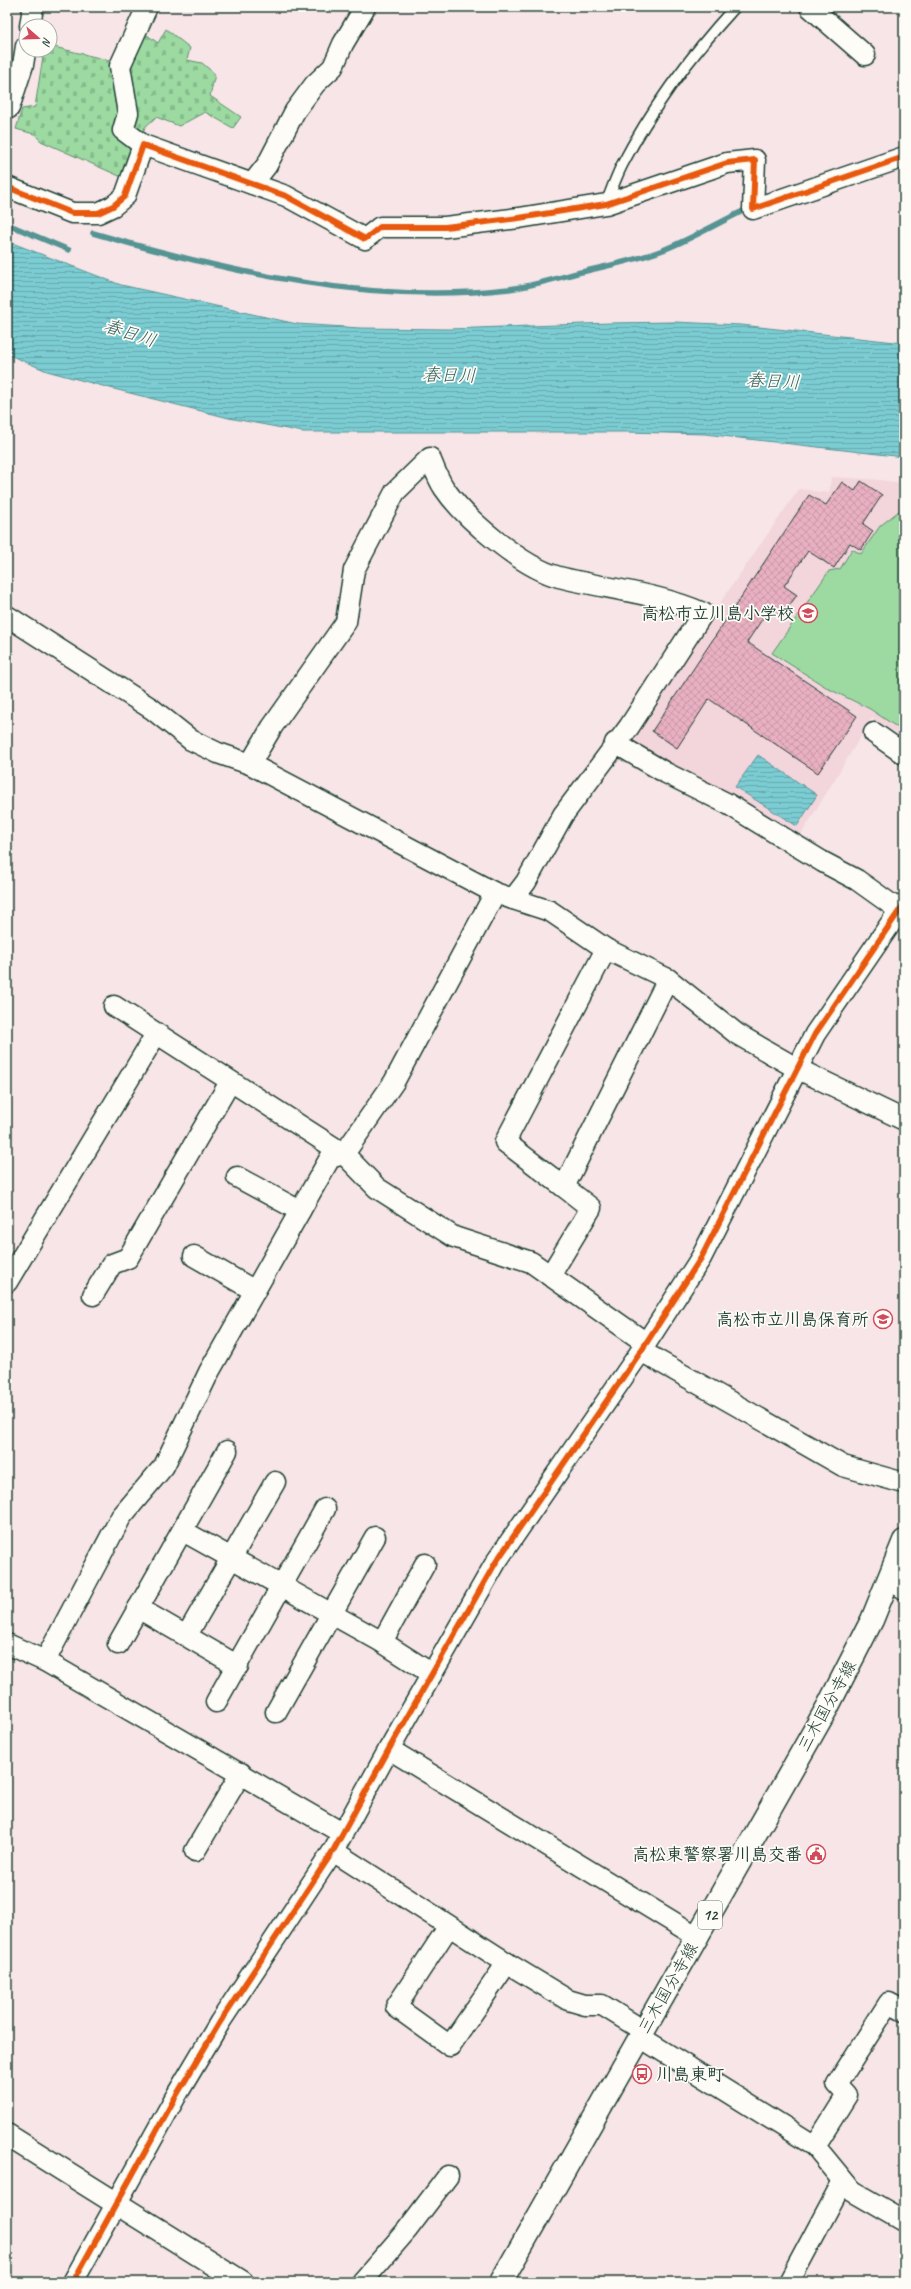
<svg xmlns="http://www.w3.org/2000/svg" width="911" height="2289" viewBox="0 0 911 2289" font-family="Caveat,'Klee One',sans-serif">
<defs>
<pattern id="cemetery-stones" width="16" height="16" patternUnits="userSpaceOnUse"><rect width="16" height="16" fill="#9cdaa2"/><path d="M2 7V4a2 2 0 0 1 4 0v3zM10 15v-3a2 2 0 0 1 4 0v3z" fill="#86bc8c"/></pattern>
<pattern id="water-rules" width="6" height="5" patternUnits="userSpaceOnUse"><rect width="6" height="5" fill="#7ccdd3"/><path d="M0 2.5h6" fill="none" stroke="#65a8ac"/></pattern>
<pattern id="building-cross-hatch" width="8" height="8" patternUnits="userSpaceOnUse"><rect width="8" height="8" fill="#e9b0c2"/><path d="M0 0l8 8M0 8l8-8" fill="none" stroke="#c798a7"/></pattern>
</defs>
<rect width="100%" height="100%" fill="#f7e5e7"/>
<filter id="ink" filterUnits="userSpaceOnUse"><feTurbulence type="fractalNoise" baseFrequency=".025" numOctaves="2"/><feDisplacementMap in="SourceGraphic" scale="8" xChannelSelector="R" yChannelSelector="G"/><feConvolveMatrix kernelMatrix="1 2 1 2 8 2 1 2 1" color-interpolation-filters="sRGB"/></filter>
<g filter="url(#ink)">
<polygon fill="#f3d5dc" points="831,477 880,480 904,484 901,507 904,509 904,738 872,718 797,841 622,744 799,489 829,493"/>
<polygon fill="url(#cemetery-stones)" stroke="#5e8c6b" points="166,29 190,48 187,60 202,63 215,74 210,96 241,117 233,128 205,112 179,126 156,117 145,127 126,179 41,141 34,134 16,129 22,109 35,107 44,50 50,50 50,46 128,65 143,32 158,43"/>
<polygon fill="#9cdaa2" stroke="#5e8c6b" points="899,511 904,513 904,732 870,709 829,689 772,653 829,571 840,569 852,549 861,554 880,526"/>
<g fill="url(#water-rules)" stroke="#579393">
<polygon points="7,241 121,285 297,324 360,328 450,329 610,323 674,322 741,325 904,343 904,457 705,434 627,432 303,432 229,418 110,388 47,371 7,354"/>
<polygon points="758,755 817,795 797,826 735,787"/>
</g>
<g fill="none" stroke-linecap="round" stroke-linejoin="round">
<g stroke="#579393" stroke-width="5.5">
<polyline points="7,224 69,250"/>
<path d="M 93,233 C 227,272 369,305 509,289 C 533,286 558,278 581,272 C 608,266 637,260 663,250 C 691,239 718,223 745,210"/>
</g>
</g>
<polygon fill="url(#building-cross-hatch)" stroke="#1f3d34" points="861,481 882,495 863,524 873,531 861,550 850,543 834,568 808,551 784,586 797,595 781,617 769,609 747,642 857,716 818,773 709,699 677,748 652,731 809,495 826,505 842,482 855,491"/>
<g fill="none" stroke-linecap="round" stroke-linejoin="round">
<defs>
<path id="service" d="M 606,204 C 611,191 616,177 622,165 C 651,109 693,53 735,7"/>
<g id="minor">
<polyline points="810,7 865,55"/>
<polyline points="30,26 33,7"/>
<polyline points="9,108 23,65 26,46"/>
<polyline points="143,145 123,130 128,113 120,66 147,7"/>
<polyline points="252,184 267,165 295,111 315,84 333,67 343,44 365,7"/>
<polyline points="7,187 72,213 98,213 113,206 125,196 143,145 286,196 365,239 380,227 445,227 519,218 606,204 727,163 755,160 753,209 904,157"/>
<polyline points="7,616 152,709 191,740 218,753 250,764 495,893 550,911 606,949 668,979 737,1034 798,1069 904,1120"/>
<polyline points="874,733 904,754"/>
<polyline points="615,743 666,773 728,804 823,862 857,880 899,910"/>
<path d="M 250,764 L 272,727 L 346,622 L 354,570 L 395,492 L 430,458 C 434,468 438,479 444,488 C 465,519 522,567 559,577 C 606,589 658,593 703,613 L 629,727 L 563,815 L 526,882 L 513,899"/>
<polyline points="114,1006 344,1154 377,1188 454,1237 531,1262 646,1343"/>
<polyline points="237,1177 300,1211"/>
<polyline points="564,1187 505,1142 606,949"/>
<polyline points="194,1256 255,1291"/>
<polyline points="550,1276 591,1208 564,1187 668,979"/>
<polyline points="7,1282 156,1034"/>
<polyline points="93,1295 112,1264 128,1258 230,1082"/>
<polyline points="641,1351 843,1466 904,1483"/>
<polyline points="183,1531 382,1642 432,1674"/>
<polyline points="889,1579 904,1589"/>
<polyline points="138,1608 238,1666"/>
<polyline points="187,1635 275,1482"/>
<polyline points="382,1642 425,1564"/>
<polyline points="7,1644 45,1661 342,1833"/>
<polyline points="118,1644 227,1451"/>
<polyline points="45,1661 121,1517 164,1466 209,1372 330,1158 344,1154 394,1082 495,893"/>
<polyline points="216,1702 325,1509"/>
<polyline points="276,1712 375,1537"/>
<polyline points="389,1749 698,1937"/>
<polyline points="195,1851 241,1773"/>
<polyline points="333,1851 507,1963 568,2000 585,2005 602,2005 644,2031"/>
<polyline points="449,1926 396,2007 450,2046 507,1963"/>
<polyline points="640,2037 815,2146 852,2191 904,2221"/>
<polyline points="815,2146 847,2095 837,2084 889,2003 904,2011"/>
<polyline points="73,2282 176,2096 220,2022 333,1851 389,1749 496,1562 641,1351 701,1258 815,1034 904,904"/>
<polyline points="362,2282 407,2230 448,2176"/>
<polyline points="789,2282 843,2181"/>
</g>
<polyline id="tertiary" points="7,2135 242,2282"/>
<polyline id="primary" points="501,2282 827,1708 872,1620 904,1541"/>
</defs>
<use href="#service" stroke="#1f3d34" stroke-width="13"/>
<use href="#minor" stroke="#1f3d34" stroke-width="23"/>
<use href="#tertiary" stroke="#1f3d34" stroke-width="25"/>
<use href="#primary" stroke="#1f3d34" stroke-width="25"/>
<use href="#service" stroke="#fdfcf7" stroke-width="10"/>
<use href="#minor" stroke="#fdfcf7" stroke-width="20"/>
<use href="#tertiary" stroke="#fdfcf7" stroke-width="22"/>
<use href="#primary" stroke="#fdfcf7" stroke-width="22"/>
<defs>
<g id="cycleway">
<polyline points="7,187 72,213 98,213 113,206 125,196 143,145 286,196 365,239 380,227 445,227 519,218 606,204 727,163 755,160 753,209 904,157"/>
<polyline points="73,2282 176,2096 220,2022 333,1851 389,1749 496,1562 641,1351 701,1258 815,1034 904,904"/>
</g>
</defs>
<use href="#cycleway" stroke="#fdfcf7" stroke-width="8"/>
<use href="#cycleway" stroke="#e8590c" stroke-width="6"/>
</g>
</g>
<defs>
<symbol id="school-ring" viewBox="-11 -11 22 22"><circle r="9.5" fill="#fdfcf7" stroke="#d1495b" stroke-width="1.5"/><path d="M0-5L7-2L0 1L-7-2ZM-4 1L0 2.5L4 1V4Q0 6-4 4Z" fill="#d1495b"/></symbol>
<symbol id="civic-ring" viewBox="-11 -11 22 22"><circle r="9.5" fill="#fdfcf7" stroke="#d1495b" stroke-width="1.5"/><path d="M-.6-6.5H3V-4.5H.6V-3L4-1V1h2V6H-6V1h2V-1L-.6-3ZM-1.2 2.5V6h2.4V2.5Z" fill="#d1495b"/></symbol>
<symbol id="bus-ring" viewBox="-11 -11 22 22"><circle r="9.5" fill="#fdfcf7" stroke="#d1495b" stroke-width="1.5"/><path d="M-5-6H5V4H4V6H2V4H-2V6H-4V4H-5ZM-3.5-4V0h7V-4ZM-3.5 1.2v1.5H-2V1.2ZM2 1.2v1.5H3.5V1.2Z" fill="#d1495b"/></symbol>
</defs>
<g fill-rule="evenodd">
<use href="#school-ring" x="797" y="602" width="22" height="22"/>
<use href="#school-ring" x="872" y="1308" width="22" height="22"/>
<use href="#civic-ring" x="805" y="1843" width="22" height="22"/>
<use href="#bus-ring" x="631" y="2063" width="22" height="22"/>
</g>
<g text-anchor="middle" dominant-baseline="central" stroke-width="3.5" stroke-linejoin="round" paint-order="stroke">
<rect fill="#fdfcf7" stroke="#62766e" stroke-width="1" x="698" y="1901" width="24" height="28" rx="3"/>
<g font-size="16" font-weight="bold" fill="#1f3d34">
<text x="710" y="1915">12</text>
</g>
<g font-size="17" font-weight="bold" fill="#1f3d34" stroke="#fdfcf7" text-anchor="end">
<text x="794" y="613">高松市立川島小学校</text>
<text x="869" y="1319">高松市立川島保育所</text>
<text x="802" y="1854">高松東警察署川島交番</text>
<text x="656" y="2074" text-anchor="start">川島東町</text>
</g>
<g font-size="17" fill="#1f3d34" stroke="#fdfcf7">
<text transform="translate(827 1706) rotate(-61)">三木国分寺線</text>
<text transform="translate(668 1988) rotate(-60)">三木国分寺線</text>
</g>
<g font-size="18" font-style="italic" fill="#36615c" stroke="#fdfcf7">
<text transform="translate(130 333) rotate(18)">春日川</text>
<text transform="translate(449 375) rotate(1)">春日川</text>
<text transform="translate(773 381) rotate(3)">春日川</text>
</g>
</g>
<rect width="911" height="2289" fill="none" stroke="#fdfcf7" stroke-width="24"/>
<rect x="12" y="12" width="887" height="2265" fill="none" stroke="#1f3d34" stroke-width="1.5" filter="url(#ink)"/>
<g transform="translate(38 38) rotate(110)"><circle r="19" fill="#fdfcf7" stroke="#a4b0a9"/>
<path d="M0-3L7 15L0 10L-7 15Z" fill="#d1495b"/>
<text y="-6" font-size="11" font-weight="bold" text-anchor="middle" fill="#1f3d34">N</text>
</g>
</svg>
